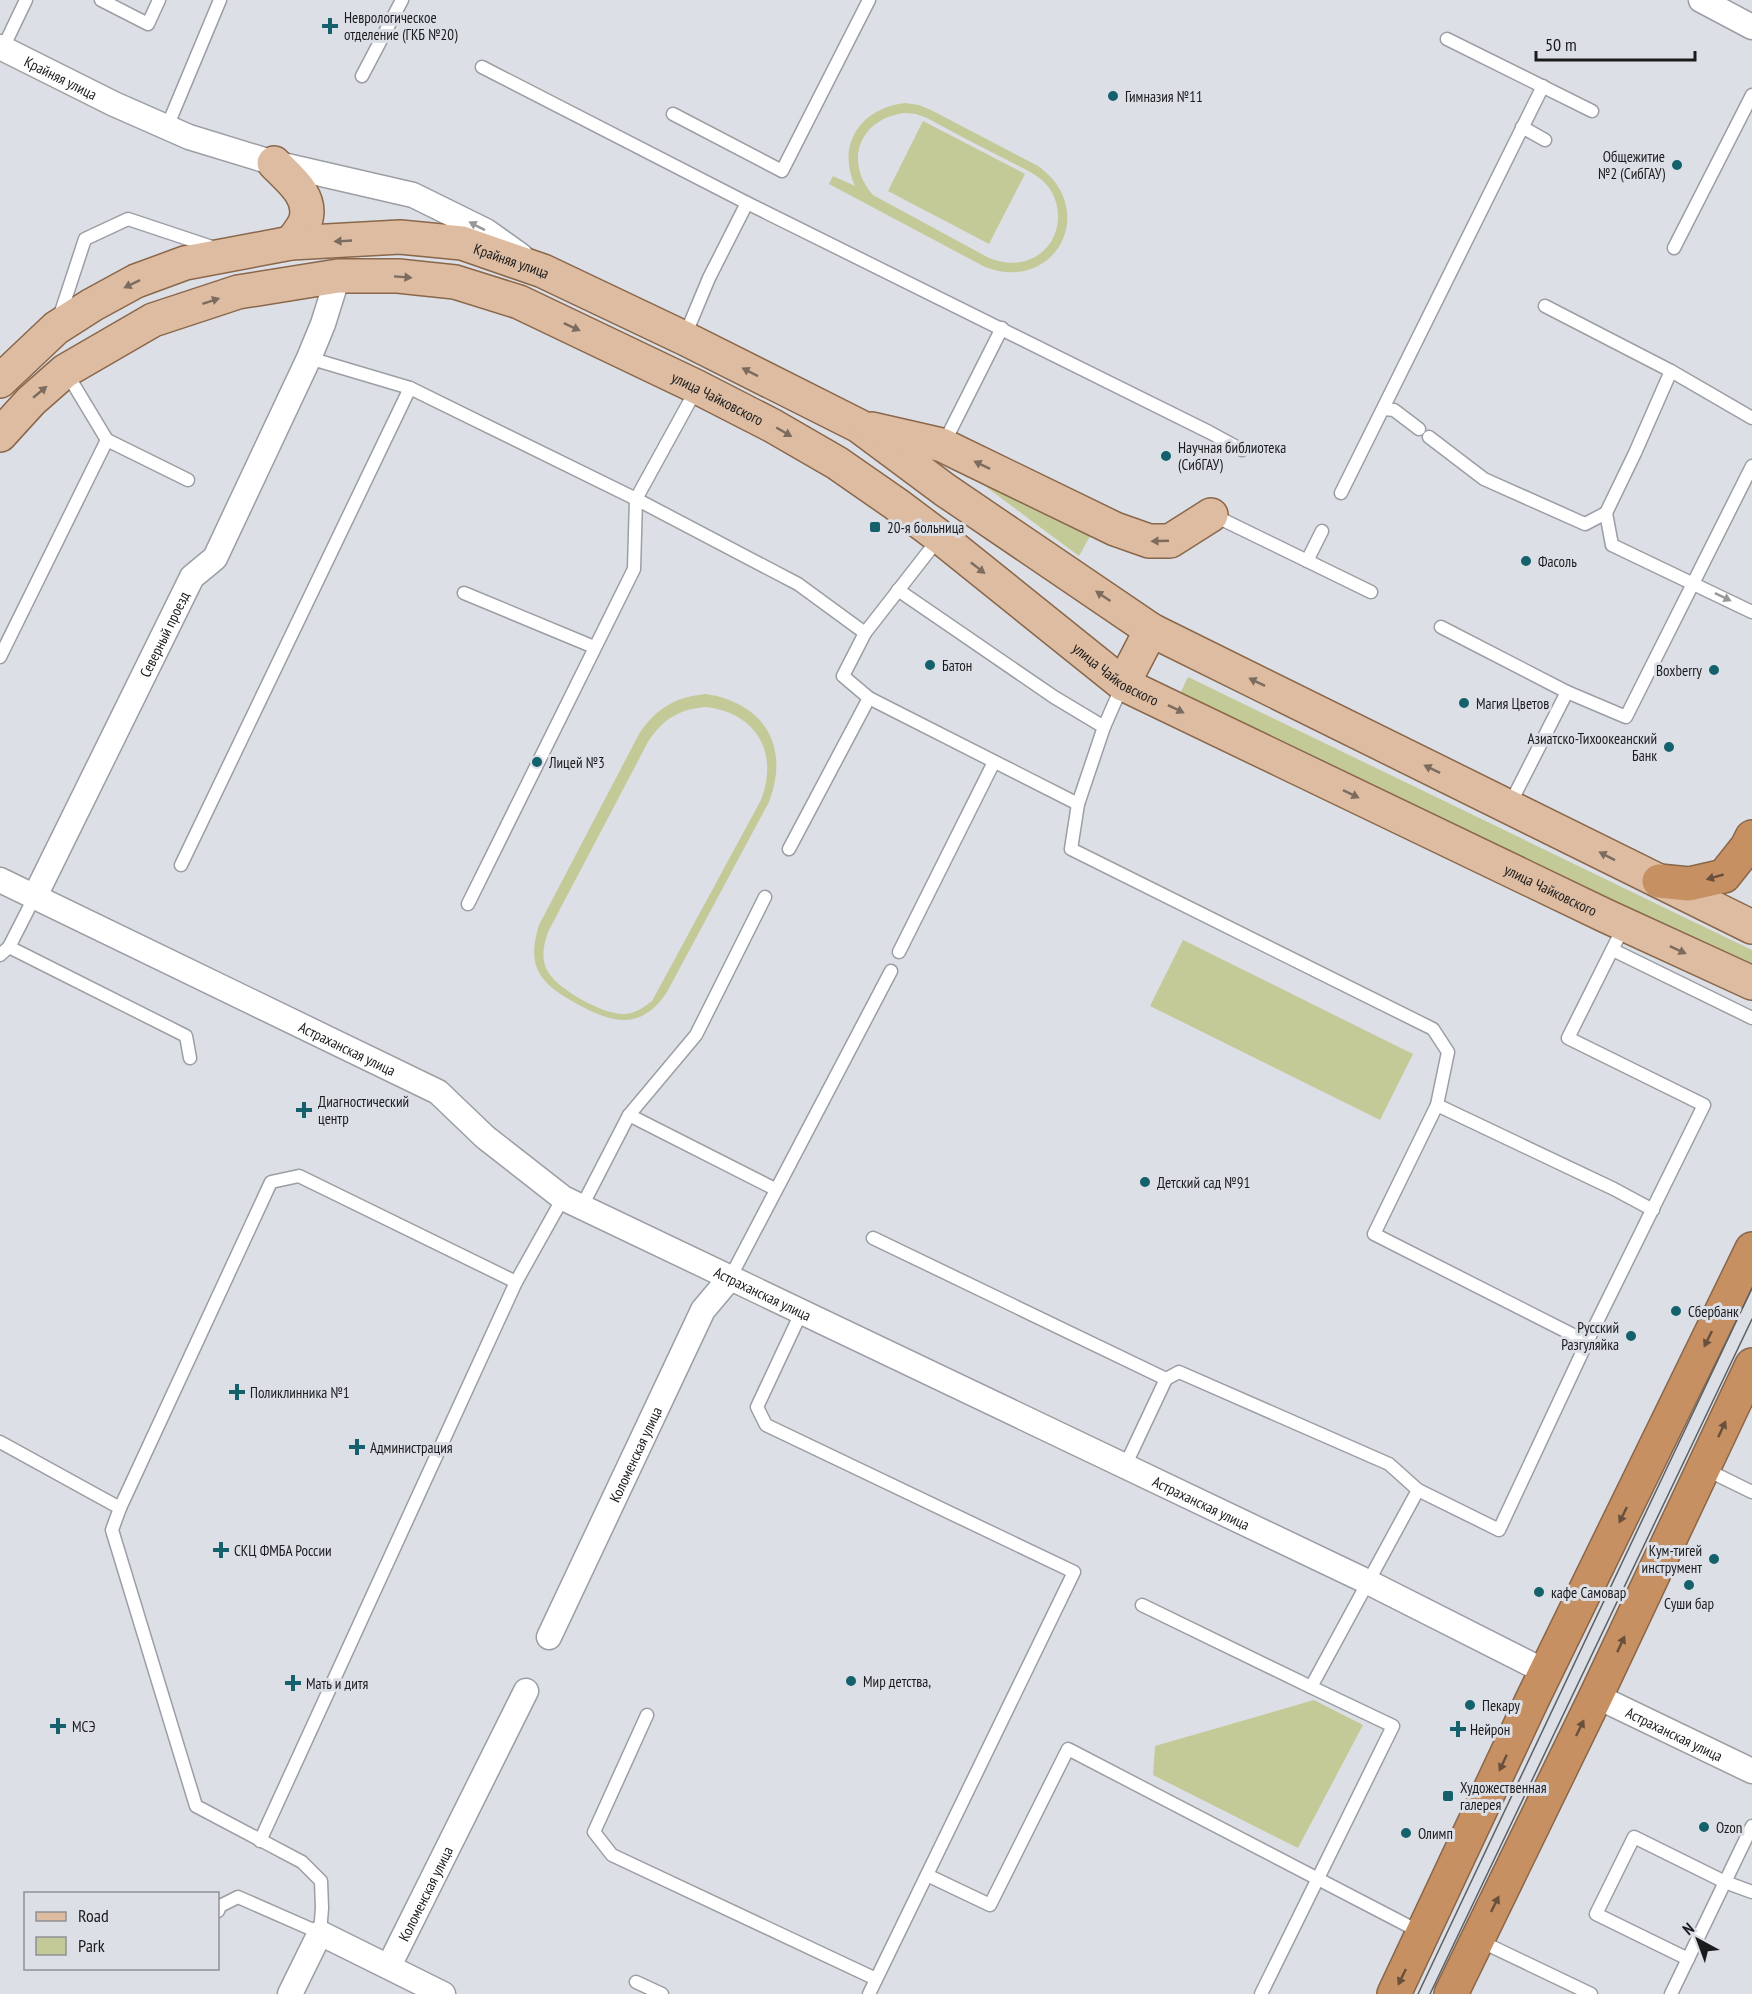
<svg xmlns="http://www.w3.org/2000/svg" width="1752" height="1994" viewBox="0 0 1752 1994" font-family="'PT Sans Narrow',sans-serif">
<rect width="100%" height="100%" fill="#dce0e6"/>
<g fill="#c4c998" fill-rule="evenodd">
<path d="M 905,103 L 919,105 L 931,110 L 1038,166 C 1100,210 1055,294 985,267 L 829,184 L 833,176 L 855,186 C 836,144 861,108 905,103 ZM 905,113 L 916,114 L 927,118 C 953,132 979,146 1005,159 C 1018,166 1034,172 1045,183 C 1063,202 1063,235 1041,253 C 1025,265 1007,265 989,258 L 873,195 C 843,161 860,118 905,113 Z"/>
<polygon points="923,121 1025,174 989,244 888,191"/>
<polygon points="974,478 1093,531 1079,556"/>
<polygon points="1188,677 1752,950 1752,965 1178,698"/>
<path d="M 706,694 C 765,703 790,747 769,802 L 667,992 C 642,1030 614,1024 579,1005 C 542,985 525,969 539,925 L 639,734 C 656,708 676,697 706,694 ZM 706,707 C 757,713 779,753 761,800 L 652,1001 C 643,1008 634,1014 623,1014 C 602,1014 554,988 546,968 C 541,956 544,944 548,932 L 648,742 C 663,719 679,709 706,707 Z"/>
<polygon points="1183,940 1413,1054 1380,1120 1150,1006"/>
<polygon points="1314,1700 1363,1725 1298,1848 1153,1775 1155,1746"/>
</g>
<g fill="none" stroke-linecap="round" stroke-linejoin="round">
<defs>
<g id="lane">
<polyline points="101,0 148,24 159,0"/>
<polyline points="1447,39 1592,111"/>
<polyline points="3,48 26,0"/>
<polyline points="482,67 747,203 1209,432 1242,450"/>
<polyline points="362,76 402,0"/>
<polyline points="673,114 782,171 869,0"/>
<polyline points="167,127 220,0"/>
<polyline points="1522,127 1545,140"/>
<polyline points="1674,248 1752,95"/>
<polyline points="1545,306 1671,371 1752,418"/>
<polyline points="59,318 85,239 128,219 215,248"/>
<polyline points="684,338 709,278 747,203"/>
<polyline points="309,358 410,388 636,499 798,584 865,633"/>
<polyline points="66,372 107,440 188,480"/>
<polyline points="1384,409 1394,410 1419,429"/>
<polyline points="1429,437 1484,479 1585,524 1606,513 1635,453 1671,371"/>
<polyline points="943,445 1002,328"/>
<polyline points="1341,493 1543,86"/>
<polyline points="1606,513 1612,545 1752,612"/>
<polyline points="1213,515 1371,592"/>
<polyline points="939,538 865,633 843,676 869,698 1078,804"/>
<polyline points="1307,561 1322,531"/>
<polyline points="898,590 1054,697 1104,727"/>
<polyline points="464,593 594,647"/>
<polyline points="1441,627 1567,692 1626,717 1752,466"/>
<polyline points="0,657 107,440"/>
<polyline points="1122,686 1104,727 1078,804 1071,849 1433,1029 1448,1052 1437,1105 1374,1234 1587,1342"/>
<polyline points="1509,806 1567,692"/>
<polyline points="789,849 869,698"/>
<polyline points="181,865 410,388"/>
<polyline points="468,904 634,569 636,499 697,388"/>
<polyline points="9,947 35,896"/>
<polyline points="1613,950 1752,1018"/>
<polyline points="899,952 994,762"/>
<polyline points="0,955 9,947 186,1036 190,1058"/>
<polyline points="1437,1105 1614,1189 1653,1210"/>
<polyline points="629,1115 775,1189"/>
<polyline points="581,1208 629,1115 696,1035 765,897"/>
<polyline points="873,1238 1166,1379 1125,1466"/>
<polyline points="730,1278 891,971"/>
<polyline points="516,1282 563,1198"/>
<polyline points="801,1313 757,1407 766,1425 1074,1572 869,1994"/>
<polyline points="1166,1379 1179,1372 1389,1464 1418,1490 1311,1687 1393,1726 1261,1994"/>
<polyline points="0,1442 120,1508 112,1530 196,1806 302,1862 321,1881 322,1908 320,1933 238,1897 220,1906 218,1911"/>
<polyline points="1705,1469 1752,1492"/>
<polyline points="1418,1490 1499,1530 1587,1342 1704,1105 1568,1038 1624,926"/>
<polyline points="120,1508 271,1182 299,1176 516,1282 260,1841"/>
<polyline points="1142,1605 1311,1687"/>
<polyline points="647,1715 594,1832 612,1855 876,1979"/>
<polyline points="927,1875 990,1905 1068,1749 1422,1933"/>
<polyline points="1478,1940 1591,1994"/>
<polyline points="1688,1959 1596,1914 1634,1837 1725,1882 1752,1892"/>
<polyline points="636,1982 662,1994"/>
<polyline points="1671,1994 1752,1826"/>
</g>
<g id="street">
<polyline points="1701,0 1752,27"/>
<path id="s1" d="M 0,47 L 114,104 L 189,137 L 274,163 L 413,195 L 486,231 L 521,256"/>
<path id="s2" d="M 0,880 L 438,1092 L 485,1137 L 563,1198 L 1368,1582 L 1546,1672"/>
<path id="s3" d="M 35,896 L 192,577 L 215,558 L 309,358 L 323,324 L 338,276"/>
<path id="s4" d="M 549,1637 L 703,1310 L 730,1278"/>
<path id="s5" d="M 1596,1696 L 1752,1771"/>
<path id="s6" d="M 389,1966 L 526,1691"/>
<polyline points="290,1994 320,1933 443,1994"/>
</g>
<g id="primary">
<path d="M 274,163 C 288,178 312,195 306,219 C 304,227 296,236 291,243"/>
<path id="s7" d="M 0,381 L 56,328 L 92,305 L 136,281 L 185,263 L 291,243 L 400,237 L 462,243 L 543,271 L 684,338 L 859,426 L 945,490 L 1151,630 L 1752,927"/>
<polyline points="872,429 942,445 1115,529 1149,541 1170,541 1211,515"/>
<path id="s8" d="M 0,435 L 31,401 L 65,371 L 153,320 L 238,292 L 338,276 L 398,276 L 455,282 L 519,302 L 697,387 L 773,426 L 837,463 L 896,504 L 940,537 L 1123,684 L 1606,916 L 1752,983"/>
<polyline points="1123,684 1151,630"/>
</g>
<g id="highway">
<polyline points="1659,881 1689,884 1724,876 1747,847 1752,837"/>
<polyline points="1394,1994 1532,1700 1752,1249"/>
<polyline points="1451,1994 1596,1696 1752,1365"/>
</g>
</defs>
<use href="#lane" stroke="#9b9ea4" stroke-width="15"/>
<use href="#street" stroke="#9b9ea4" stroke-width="27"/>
<use href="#primary" stroke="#8a674a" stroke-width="36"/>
<use href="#highway" stroke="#8a674a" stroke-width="36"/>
<use href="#lane" stroke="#fff" stroke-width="12"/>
<use href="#street" stroke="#fff" stroke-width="24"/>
<use href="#primary" stroke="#ddbca1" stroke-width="33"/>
<use href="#highway" stroke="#c79062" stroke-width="33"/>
<g stroke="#5d6063" stroke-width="1.5">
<polyline points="1418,1994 1752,1288"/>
<polyline points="1430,1994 1752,1319"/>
</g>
</g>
<defs><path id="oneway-solid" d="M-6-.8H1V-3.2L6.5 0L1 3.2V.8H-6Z" transform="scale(1.5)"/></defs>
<g fill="#989899">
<use href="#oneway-solid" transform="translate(477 226) rotate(-153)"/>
<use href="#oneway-solid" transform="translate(1723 597) rotate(26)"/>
</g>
<g fill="#7c6c5f">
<use href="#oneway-solid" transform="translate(343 241) rotate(177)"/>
<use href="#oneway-solid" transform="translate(403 277) rotate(4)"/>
<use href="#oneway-solid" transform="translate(132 284) rotate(154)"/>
<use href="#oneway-solid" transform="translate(211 301) rotate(-18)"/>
<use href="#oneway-solid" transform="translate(572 327) rotate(25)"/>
<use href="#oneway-solid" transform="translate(750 372) rotate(-153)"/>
<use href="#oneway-solid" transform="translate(40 392) rotate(-40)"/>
<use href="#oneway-solid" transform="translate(784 432) rotate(30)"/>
<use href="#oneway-solid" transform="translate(982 465) rotate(-154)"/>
<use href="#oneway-solid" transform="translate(1160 541) rotate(178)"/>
<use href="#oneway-solid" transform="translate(978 568) rotate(38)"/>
<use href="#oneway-solid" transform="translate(1103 596) rotate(-146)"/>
<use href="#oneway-solid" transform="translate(1257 682) rotate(-154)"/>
<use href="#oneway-solid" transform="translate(1176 709) rotate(26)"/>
<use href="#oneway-solid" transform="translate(1432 769) rotate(-154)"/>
<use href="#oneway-solid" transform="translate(1351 794) rotate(26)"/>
<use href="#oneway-solid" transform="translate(1607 856) rotate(-153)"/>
<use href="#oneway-solid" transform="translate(1678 950) rotate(25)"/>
</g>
<g fill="#68503c">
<use href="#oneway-solid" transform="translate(1715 877) rotate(164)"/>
<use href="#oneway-solid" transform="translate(1708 1339) rotate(116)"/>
<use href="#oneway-solid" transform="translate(1722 1429) rotate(-65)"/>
<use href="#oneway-solid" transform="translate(1623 1515) rotate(116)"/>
<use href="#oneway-solid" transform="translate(1621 1644) rotate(-65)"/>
<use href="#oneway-solid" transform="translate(1580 1728) rotate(-64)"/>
<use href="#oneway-solid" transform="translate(1503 1763) rotate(115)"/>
<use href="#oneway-solid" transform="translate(1495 1904) rotate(-64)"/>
<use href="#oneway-solid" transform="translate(1402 1977) rotate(116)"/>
</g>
<g fill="#14616c" stroke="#dce0e6" stroke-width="2">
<path d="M327 17h6v6h6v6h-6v6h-6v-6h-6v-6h6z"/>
<circle cx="1113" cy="96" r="6"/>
<circle cx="1677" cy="165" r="6"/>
<circle cx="1166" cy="456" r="6"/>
<rect x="869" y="521" width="12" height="12" rx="3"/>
<circle cx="1526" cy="561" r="6"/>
<circle cx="930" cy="665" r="6"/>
<circle cx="1714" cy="670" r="6"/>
<circle cx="1464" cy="703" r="6"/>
<circle cx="1669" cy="747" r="6"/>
<circle cx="537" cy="762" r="6"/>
<path d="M301 1101h6v6h6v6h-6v6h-6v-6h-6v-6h6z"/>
<circle cx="1145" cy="1182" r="6"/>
<circle cx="1676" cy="1311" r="6"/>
<circle cx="1631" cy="1336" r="6"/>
<path d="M234 1383h6v6h6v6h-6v6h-6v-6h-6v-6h6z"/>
<path d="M354 1438h6v6h6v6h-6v6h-6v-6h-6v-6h6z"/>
<path d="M218 1541h6v6h6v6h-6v6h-6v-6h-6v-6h6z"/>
<circle cx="1714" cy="1559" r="6"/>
<circle cx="1689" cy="1585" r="6"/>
<circle cx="1539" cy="1592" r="6"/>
<circle cx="851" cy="1681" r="6"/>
<path d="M290 1674h6v6h6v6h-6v6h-6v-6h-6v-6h6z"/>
<circle cx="1470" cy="1705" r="6"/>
<path d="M55 1717h6v6h6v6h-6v6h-6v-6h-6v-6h6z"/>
<path d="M1455 1720h6v6h6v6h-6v6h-6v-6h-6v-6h6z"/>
<rect x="1442" y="1790" width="12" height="12" rx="3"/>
<circle cx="1704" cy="1827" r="6"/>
<circle cx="1406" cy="1833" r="6"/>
</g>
<g text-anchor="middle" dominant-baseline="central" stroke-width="6" stroke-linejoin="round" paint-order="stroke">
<g font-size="15" fill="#1a1b1d" stroke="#dce0e6" text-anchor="start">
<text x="344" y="17">Неврологическое<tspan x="344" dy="17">отделение (ГКБ №20)</tspan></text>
<text x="1125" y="96">Гимназия №11</text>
<text x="1665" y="156" text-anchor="end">Общежитие<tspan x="1665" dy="17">№2 (СибГАУ)</tspan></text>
<text x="1178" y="447">Научная библиотека<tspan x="1178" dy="17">(СибГАУ)</tspan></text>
<text x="887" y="527">20-я больница</text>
<text x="1538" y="561">Фасоль</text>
<text x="942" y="665">Батон</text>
<text x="1702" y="670" text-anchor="end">Boxberry</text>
<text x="1476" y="703">Магия Цветов</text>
<text x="1657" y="738" text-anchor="end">Азиатско-Тихоокеанский<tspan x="1657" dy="17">Банк</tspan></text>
<text x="549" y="762">Лицей №3</text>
<text x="318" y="1101">Диагностический<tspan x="318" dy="17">центр</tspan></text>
<text x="1157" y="1182">Детский сад №91</text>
<text x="1688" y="1311">Сбербанк</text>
<text x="1619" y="1327" text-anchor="end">Русский<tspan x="1619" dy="17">Разгуляйка</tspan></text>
<text x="250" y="1392">Поликлинника №1</text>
<text x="370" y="1447">Администрация</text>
<text x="234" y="1550">СКЦ ФМБА России</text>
<text x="1702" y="1550" text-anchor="end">Кум-тигей<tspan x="1702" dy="17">инструмент</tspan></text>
<text x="1551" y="1592">кафе Самовар</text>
<text x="1689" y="1603" text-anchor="middle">Суши бар</text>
<text x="863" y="1681">Мир детства,</text>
<text x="306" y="1683">Мать и дитя</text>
<text x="1482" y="1705">Пекару</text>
<text x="72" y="1726">МСЭ</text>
<text x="1470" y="1729">Нейрон</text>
<text x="1460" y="1787">Художественная<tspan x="1460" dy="17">галерея</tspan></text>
<text x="1716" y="1827">Ozon</text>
<text x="1418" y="1833">Олимп</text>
</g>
<g font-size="15" fill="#1a1b1d" stroke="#dce0e6">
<text stroke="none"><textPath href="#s1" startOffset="68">Крайняя улица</textPath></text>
<text stroke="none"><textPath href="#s7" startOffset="554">Крайняя улица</textPath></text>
<text stroke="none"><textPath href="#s8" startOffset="789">улица Чайковского</textPath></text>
<text stroke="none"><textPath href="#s3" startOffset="292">Северный проезд</textPath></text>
<text stroke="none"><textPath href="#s8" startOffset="1275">улица Чайковского</textPath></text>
<text stroke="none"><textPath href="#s8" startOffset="1761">улица Чайковского</textPath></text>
<text stroke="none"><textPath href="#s2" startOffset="386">Астраханская улица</textPath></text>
<text stroke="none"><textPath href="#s2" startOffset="872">Астраханская улица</textPath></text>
<text stroke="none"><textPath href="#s4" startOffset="202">Коломенская улица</textPath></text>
<text stroke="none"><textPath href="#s2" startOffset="1358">Астраханская улица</textPath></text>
<text stroke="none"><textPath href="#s5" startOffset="87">Астраханская улица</textPath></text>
<text stroke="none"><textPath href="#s6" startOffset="81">Коломенская улица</textPath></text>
</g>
</g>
<rect x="24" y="1892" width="195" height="78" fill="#dce0e6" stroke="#8e9196" stroke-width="1.5"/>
<rect x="36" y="1912" width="30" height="9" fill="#ddbca1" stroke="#8e9196" stroke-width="1.5"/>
<text x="78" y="1922" font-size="18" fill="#1a1b1d">Road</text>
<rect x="36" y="1937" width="30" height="18" fill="#c4c998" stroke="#8e9196" stroke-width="1.5"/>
<text x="78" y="1952" font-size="18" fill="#1a1b1d">Park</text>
<g transform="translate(1698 1940) rotate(319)" stroke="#dce0e6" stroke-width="4.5" paint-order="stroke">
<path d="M0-4.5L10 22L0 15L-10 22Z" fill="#1a1b1d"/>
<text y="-9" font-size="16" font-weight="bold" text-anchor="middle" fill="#1a1b1d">N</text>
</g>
<path d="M1536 51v9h159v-9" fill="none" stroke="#1a1b1d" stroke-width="3"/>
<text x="1545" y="51" font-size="18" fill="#1a1b1d" stroke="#dce0e6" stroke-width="4.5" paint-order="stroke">50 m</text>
</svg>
